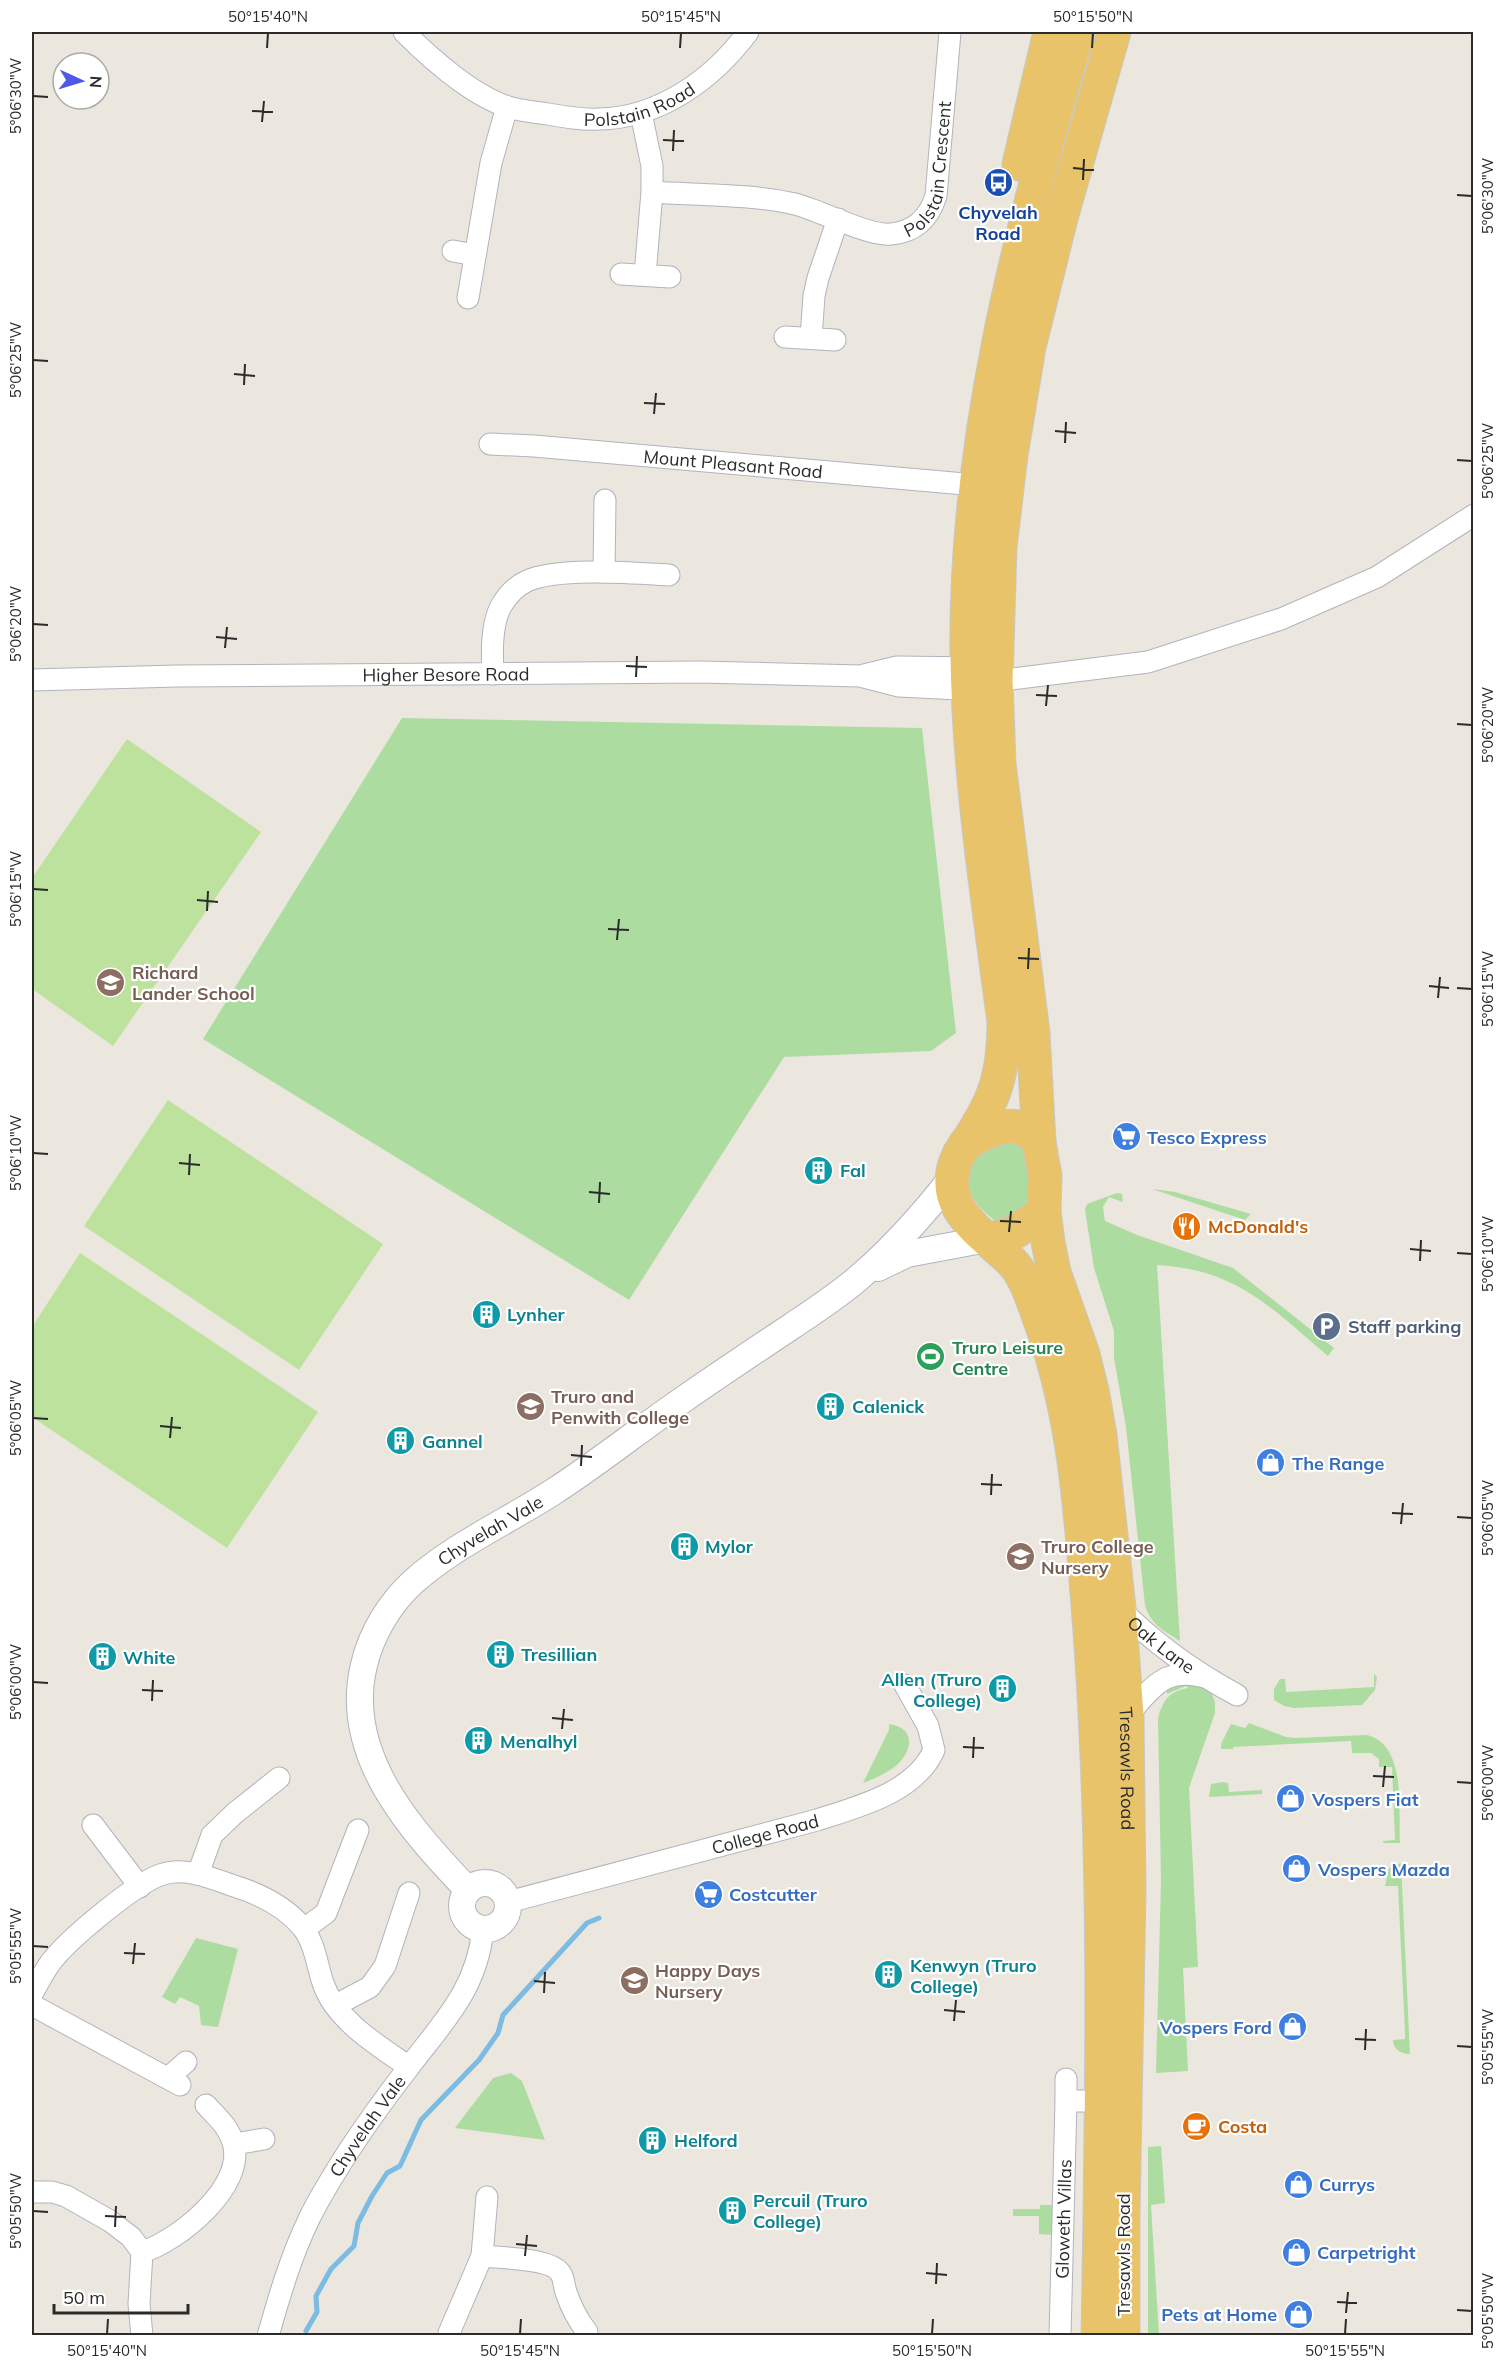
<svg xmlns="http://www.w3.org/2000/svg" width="1505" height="2367" viewBox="0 0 1505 2367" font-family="Mulish,sans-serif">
<rect width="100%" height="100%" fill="#ebe7de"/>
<g fill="#addca0">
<polygon points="402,718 922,728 956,1033 931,1051 784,1057 629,1300 203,1039"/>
<path d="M 988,1141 L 1021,1143 C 1031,1163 1032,1189 1026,1210 L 996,1221 C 975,1207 959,1184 972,1159 C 975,1153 983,1147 988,1141 Z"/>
<polygon points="1152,1189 1175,1192 1251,1214 1245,1220"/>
<path d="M 1117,1193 L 1122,1194 L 1123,1202 L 1109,1197 L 1103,1207 L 1105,1221 L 1137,1235 L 1233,1268 L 1334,1348 L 1328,1356 C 1270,1307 1236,1269 1157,1265 L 1180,1641 C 1164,1631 1150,1624 1145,1605 L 1126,1427 L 1114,1358 L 1114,1331 L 1094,1268 L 1085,1210 L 1087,1204 Z"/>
<polygon points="1374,1674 1377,1677 1375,1690 1362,1705 1294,1708 1284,1706 1274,1700 1274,1689 1280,1679 1285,1679 1286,1692 1374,1687"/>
<path d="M 1190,1679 L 1211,1692 L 1215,1702 L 1215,1713 L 1189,1788 L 1198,1967 L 1183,1968 L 1188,2071 L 1156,2073 L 1161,1880 L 1158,1719 C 1162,1701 1169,1691 1188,1688 L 1186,1686 L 1167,1694 L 1167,1684 Z"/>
<path d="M 1249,1723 L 1286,1737 L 1295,1738 L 1367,1735 C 1407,1745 1398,1809 1400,1843 L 1384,1843 L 1382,1841 L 1395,1840 L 1392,1767 L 1379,1767 L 1379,1759 L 1371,1753 L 1352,1753 L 1351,1741 L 1233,1747 L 1233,1749 L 1221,1749 L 1221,1744 L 1231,1724 L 1245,1728 Z"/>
<path d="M 889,1724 C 916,1728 913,1750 897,1765 C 887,1773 874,1779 863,1783 L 889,1730 Z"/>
<polygon points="1223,1782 1228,1783 1229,1792 1262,1790 1262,1794 1209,1797 1211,1784"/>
<path d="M 1401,1863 L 1410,2054 C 1401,2054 1393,2049 1393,2040 L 1405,2039 L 1405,2033 L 1398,1886 L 1385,1886 L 1389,1868 Z"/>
<polygon points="196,1938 238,1949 218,2027 201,2025 199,2006 180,1997 175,2004 162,1997"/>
<polygon points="511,2073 522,2081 545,2140 455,2128 493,2078"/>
<polygon points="1161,2146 1165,2203 1151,2205 1159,2335 1148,2335 1148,2147"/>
<polygon points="1040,2205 1056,2205 1055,2235 1039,2234 1039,2216 1013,2216 1013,2209 1040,2209"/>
</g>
<g fill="#bde29d">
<polygon points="127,739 261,832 113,1046 32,989 32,878"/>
<polygon points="168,1100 383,1244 299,1370 84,1226"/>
<polygon points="80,1253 318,1412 227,1548 32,1417 32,1327"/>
</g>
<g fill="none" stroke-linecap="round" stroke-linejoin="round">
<polyline stroke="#7cbbe2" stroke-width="5" points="306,2331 317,2312 316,2296 331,2269 354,2246 358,2223 372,2196 387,2173 400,2166 421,2120 479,2060 498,2033 503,2015 587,1923 599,1918"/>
<defs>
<g id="minor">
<path id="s1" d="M 404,32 C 430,58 472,95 508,107 C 520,111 535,112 548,114 C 565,117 582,120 599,119 C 660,118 713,79 748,32"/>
<path id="s2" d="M 641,113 L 652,166 L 652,192 C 697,195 752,194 795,204 C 819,210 870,237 891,234 C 915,232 929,218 936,196 L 950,32"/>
<polyline points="453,251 475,255"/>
<polyline points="621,274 670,277"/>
<polyline points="645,275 652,192"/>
<polyline points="468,298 491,163 507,107"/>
<polyline points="785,337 835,340"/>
<polyline points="811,338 814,296 818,278 838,219"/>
<path id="s3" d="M 490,444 L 534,446 L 976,485"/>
<polyline points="604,572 605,500"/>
<path d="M 493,674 C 492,653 491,625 501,606 C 507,596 516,586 527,581 C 558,567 634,573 669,575"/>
<polyline points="864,675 897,667 978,668"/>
<path id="s4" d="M 32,680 L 177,676 L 700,672 L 860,676 L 899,686 L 980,690"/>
<polyline points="996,681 1148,662 1281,619 1377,577 1474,515"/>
<path id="s5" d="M 1119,1608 C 1154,1643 1194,1672 1237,1695"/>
<path d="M 1127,1716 C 1151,1689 1164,1666 1204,1677"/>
<polyline points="93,1825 140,1887"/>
<polyline points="198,1874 212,1835 235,1813 279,1778"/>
<path id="s6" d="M 508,1902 L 817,1820 C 857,1807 915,1793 934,1750 L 928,1726 L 905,1685"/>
<polyline points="304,1929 326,1913 358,1830"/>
<path d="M 32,1994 C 39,1982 46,1966 56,1956 C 74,1935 135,1884 160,1875 C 184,1866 211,1878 234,1886 C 260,1894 285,1906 303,1928 C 315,1944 317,1965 323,1983 C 335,2020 379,2046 409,2067"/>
<polyline points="32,2005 180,2085"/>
<polyline points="336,2005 370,1987 385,1966 409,1893"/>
<polyline points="168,2078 186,2062"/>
<polyline points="1066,2101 1066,2079"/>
<polyline points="234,2144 264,2139"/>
<polyline points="32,2192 52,2192 66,2196 110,2221 131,2237 142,2252 139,2304 142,2336"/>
<path d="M 142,2252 C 178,2241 247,2186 233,2142 C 228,2126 217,2117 206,2105"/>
<polyline points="482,2256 487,2197"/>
<path d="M 449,2333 L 482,2256 C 500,2258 553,2258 561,2274 C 564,2279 564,2286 566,2292 C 571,2307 577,2319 587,2332"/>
<path id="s7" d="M 268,2336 C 279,2297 291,2256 309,2219 C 320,2196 334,2174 348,2152 C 367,2123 388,2094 409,2067 C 444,2021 477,1989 483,1929"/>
<path id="s8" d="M 1060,2336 L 1066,2101 L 1102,2101"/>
</g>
<g id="tertiary">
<polyline points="878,1268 907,1254 987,1239"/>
<circle cx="485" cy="1906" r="23"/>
<path id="s9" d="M 468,1890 C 411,1830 342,1755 364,1665 C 371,1634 390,1603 413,1582 C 453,1546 508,1521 553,1492 C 598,1463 640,1429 684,1399 C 720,1374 756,1350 792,1326 C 816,1310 842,1293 863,1274 C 896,1245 925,1212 951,1179"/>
</g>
<g id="trunk">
<path d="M 1078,32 C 1019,234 964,443 967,656 C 969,779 988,900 1004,1022 C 1004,1081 992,1106 959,1154 C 934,1206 980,1231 1012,1262 C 1027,1278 1034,1305 1042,1326 C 1077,1423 1082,1530 1090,1632 C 1107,1866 1102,2101 1098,2336"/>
<path id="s10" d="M 1114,32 L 1061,218 L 1029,347 L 1011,455 L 1000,547 L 996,681 L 999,764 L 1033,1033 L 1039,1142 L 1045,1176 L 1044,1212 L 1048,1242 L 1054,1272 L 1083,1354 L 1093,1395 L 1100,1435 L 1119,1608 L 1127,1716 L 1129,1891 L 1123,2216 L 1123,2336"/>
<polyline points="1019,164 1050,32"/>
<path d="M 965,1144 C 992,1130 1015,1113 1039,1142"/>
<polyline points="989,1240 1017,1231 1044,1212"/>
</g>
</defs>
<use href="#minor" stroke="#b2b3bd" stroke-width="23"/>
<use href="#tertiary" stroke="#b2b3bd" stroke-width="28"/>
<use href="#trunk" stroke="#c8c8c8" stroke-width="35"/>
<use href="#minor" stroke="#fff" stroke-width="21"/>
<use href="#tertiary" stroke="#fff" stroke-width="26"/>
<use href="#trunk" stroke="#e8c369" stroke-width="33"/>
</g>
<path fill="none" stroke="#2b2b2b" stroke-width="2" d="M 267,48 L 268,33M 680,48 L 681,33M 1092,48 L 1093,33M 33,96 L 48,97M 252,111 L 273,112M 262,122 L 264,101M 663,140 L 684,141M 673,151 L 674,130M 1073,168 L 1094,170M 1083,180 L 1084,159M 1457,195 L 1472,196M 33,360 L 48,361M 234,374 L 255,376M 244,385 L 245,364M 644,403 L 665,404M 654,414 L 656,393M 1055,431 L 1076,433M 1065,443 L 1066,422M 1457,460 L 1472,461M 33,624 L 48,625M 216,637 L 237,639M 225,648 L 227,627M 626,666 L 647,667M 636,677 L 637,656M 1036,695 L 1057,696M 1046,706 L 1048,685M 1457,724 L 1472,725M 33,889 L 48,890M 197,900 L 218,902M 207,911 L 208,891M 608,929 L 629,930M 617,940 L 619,919M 1018,958 L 1039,959M 1028,969 L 1029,948M 1429,986 L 1449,988M 1457,988 L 1472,989M 1438,998 L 1440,977M 33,1153 L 48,1154M 179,1163 L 200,1165M 189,1175 L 190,1154M 589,1192 L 610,1194M 599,1203 L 600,1182M 1000,1221 L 1021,1222M 1009,1232 L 1011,1211M 1410,1249 L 1431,1251M 1457,1253 L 1472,1254M 1420,1261 L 1421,1240M 33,1418 L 48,1419M 160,1426 L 181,1428M 170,1438 L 172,1417M 571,1455 L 592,1457M 581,1466 L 582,1445M 981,1484 L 1002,1485M 991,1495 L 992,1474M 1392,1513 L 1413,1514M 1457,1517 L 1472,1518M 1401,1524 L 1403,1503M 33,1682 L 48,1683M 142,1690 L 163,1691M 152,1701 L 153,1680M 552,1718 L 573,1720M 562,1729 L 564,1709M 963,1747 L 984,1748M 973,1758 L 974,1737M 1373,1776 L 1394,1777M 1457,1782 L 1472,1783M 1383,1787 L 1385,1766M 33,1946 L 48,1947M 124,1953 L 145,1954M 133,1964 L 135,1943M 534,1981 L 555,1983M 544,1993 L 545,1972M 944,2010 L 965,2012M 954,2021 L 956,2000M 1355,2039 L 1376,2040M 1457,2046 L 1472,2047M 1365,2050 L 1366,2029M 33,2211 L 48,2212M 105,2216 L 126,2217M 115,2227 L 116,2206M 516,2244 L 537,2246M 525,2256 L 527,2235M 926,2273 L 947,2275M 936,2284 L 937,2263M 1337,2302 L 1357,2303M 1457,2310 L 1472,2311M 1346,2313 L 1348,2292M 107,2334 L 108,2319M 520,2334 L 521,2319M 932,2334 L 933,2319M 1345,2334 L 1346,2319"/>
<defs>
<symbol id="bus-disc" viewBox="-11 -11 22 22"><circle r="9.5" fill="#1a4fb4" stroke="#fff"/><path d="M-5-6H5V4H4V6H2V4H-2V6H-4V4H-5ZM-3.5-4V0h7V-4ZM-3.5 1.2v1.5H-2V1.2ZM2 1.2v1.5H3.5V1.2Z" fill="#fff"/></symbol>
<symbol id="school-disc" viewBox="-11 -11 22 22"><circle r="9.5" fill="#8d6e63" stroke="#fff"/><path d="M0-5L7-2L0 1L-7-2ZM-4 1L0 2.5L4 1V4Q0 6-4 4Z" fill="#fff"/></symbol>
<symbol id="supermarket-disc" viewBox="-11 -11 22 22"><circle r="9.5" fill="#3f7fe0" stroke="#fff"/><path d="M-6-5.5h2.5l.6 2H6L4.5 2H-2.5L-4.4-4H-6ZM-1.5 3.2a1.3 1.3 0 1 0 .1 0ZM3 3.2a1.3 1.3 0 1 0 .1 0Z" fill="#fff"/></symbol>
<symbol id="building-disc" viewBox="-11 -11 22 22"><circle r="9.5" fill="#0f9aa8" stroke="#fff"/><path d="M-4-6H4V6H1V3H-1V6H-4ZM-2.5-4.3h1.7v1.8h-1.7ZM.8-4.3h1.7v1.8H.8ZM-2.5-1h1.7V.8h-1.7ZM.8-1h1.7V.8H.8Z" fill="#fff"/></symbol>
<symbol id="restaurant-disc" viewBox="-11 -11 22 22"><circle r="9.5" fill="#e8710a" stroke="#fff"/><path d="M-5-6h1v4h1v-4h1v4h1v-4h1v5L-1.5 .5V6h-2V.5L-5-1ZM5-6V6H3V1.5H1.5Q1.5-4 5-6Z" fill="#fff"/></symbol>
<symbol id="parking-disc" viewBox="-11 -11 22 22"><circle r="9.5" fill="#5c6f8a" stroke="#fff"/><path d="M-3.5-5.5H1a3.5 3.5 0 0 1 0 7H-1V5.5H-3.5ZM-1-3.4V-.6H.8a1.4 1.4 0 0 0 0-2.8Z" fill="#fff"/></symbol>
<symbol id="stadium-disc" viewBox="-11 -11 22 22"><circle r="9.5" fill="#2e9e5b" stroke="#fff"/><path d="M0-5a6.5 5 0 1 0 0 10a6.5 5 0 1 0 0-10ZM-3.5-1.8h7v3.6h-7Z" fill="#fff"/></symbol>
<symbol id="university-disc" viewBox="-11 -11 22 22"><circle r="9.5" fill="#8d6e63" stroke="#fff"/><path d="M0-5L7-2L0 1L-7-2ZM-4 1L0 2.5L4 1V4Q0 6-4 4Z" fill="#fff"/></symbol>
<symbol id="shop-disc" viewBox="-11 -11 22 22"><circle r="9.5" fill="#3f7fe0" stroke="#fff"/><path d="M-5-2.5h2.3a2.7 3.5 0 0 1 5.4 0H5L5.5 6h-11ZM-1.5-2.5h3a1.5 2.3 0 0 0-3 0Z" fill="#fff"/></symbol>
<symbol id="cafe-disc" viewBox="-11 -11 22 22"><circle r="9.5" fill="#e8710a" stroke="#fff"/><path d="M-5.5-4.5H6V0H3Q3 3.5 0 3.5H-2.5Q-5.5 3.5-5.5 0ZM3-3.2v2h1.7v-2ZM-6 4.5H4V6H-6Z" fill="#fff"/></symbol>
</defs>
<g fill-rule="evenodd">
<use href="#bus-disc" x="982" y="166" width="33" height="33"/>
<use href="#school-disc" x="94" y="966" width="33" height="33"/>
<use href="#supermarket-disc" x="1110" y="1120" width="33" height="33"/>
<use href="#building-disc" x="802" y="1154" width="33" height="33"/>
<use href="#restaurant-disc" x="1170" y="1210" width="33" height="33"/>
<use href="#building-disc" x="470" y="1298" width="33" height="33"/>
<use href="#parking-disc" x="1310" y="1310" width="33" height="33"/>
<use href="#stadium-disc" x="914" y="1340" width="33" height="33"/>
<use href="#university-disc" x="514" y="1390" width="33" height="33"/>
<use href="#building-disc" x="814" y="1390" width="33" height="33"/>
<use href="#building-disc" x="384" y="1424" width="33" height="33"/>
<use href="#shop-disc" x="1254" y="1446" width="33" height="33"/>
<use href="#building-disc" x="668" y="1530" width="33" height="33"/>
<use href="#school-disc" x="1004" y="1540" width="33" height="33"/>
<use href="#building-disc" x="484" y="1638" width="33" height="33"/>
<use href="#building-disc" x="86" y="1640" width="33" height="33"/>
<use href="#building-disc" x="986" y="1672" width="33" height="33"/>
<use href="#building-disc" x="462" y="1724" width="33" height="33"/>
<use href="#shop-disc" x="1274" y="1782" width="33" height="33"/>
<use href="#shop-disc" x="1280" y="1852" width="33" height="33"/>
<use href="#supermarket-disc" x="692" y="1878" width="33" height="33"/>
<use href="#building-disc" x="872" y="1958" width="33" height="33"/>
<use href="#school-disc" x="618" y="1964" width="33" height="33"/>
<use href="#shop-disc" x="1276" y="2010" width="33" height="33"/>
<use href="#cafe-disc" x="1180" y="2110" width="33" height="33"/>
<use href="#building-disc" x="636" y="2124" width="33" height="33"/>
<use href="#shop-disc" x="1282" y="2168" width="33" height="33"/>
<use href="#building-disc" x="716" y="2194" width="33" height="33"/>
<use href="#shop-disc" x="1280" y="2236" width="33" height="33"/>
<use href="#shop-disc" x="1282" y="2298" width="33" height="33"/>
</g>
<g text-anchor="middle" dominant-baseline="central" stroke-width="4.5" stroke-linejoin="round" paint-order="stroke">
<g font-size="18" fill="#2b2b2b" stroke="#fff">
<text stroke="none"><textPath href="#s1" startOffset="264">Polstain Road</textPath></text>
<text stroke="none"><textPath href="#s2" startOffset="411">Polstain Crescent</textPath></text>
<text stroke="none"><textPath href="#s3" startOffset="244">Mount Pleasant Road</textPath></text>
<text stroke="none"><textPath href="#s4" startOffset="414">Higher Besore Road</textPath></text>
<text stroke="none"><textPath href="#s9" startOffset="450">Chyvelah Vale</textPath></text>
<text stroke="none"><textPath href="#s5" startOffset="56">Oak Lane</textPath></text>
<text stroke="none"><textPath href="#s10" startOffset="1762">Tresawls Road</textPath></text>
<text stroke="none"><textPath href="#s6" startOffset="266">College Road</textPath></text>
<text stroke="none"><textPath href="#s7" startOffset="234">Chyvelah Vale</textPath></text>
<text stroke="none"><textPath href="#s8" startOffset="117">Gloweth Villas</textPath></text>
<text transform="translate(1123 2255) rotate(-90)">Tresawls Road</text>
</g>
<g font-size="18" font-weight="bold" fill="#164399" stroke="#fff">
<text x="998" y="212">Chyvelah<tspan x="998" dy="21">Road</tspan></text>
</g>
<g font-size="18" font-weight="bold" fill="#785e54" stroke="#fff" text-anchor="start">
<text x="132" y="972">Richard<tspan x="132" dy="21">Lander School</tspan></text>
<text x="551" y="1396">Truro and<tspan x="551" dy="21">Penwith College</tspan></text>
<text x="1041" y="1546">Truro College<tspan x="1041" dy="21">Nursery</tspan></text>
<text x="655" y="1970">Happy Days<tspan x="655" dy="21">Nursery</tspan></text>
</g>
<g font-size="18" font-weight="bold" fill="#366cbe" stroke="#fff" text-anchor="start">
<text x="1147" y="1137">Tesco Express</text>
<text x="1292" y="1463">The Range</text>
<text x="1312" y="1799">Vospers Fiat</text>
<text x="1318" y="1869">Vospers Mazda</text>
<text x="729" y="1894">Costcutter</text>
<text x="1272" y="2027" text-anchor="end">Vospers Ford</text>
<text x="1319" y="2184">Currys</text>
<text x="1317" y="2252">Carpetright</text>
<text x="1277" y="2314" text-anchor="end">Pets at Home</text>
</g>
<g font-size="18" font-weight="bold" fill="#0d838f" stroke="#fff" text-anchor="start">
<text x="840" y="1170">Fal</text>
<text x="507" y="1314">Lynher</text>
<text x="852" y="1406">Calenick</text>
<text x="422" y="1441">Gannel</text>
<text x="705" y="1546">Mylor</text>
<text x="521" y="1654">Tresillian</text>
<text x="123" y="1657">White</text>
<text x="982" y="1679" text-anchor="end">Allen (Truro<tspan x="982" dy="21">College)</tspan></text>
<text x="500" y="1741">Menalhyl</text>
<text x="910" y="1965">Kenwyn (Truro<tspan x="910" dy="21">College)</tspan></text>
<text x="674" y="2140">Helford</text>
<text x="753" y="2200">Percuil (Truro<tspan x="753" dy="21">College)</tspan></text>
</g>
<g font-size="18" font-weight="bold" fill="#c56008" stroke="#fff" text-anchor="start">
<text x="1208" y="1226">McDonald's</text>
<text x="1218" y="2126">Costa</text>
</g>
<g font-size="18" font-weight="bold" fill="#4e5e75" stroke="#fff" text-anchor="start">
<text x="1348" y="1326">Staff parking</text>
</g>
<g font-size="18" font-weight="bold" fill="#27864d" stroke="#fff" text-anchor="start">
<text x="952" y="1347">Truro Leisure<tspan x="952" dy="21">Centre</tspan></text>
</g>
</g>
<rect width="1505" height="2367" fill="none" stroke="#ffffff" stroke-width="66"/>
<g transform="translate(81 81) rotate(94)"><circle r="28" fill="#ffffff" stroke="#aaaaaa" stroke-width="1.5"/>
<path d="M0-4.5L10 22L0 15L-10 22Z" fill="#4f59e8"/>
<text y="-9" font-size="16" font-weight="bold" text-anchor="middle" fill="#2b2b2b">N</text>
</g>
<path d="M54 2304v9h134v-9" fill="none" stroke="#2b2b2b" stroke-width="3"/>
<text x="63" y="2304" font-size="18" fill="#2b2b2b" stroke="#ffffff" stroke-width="4.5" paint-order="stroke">50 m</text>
<rect x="33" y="33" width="1439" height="2301" fill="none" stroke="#2b2b2b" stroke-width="2"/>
<g font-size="15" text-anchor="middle" fill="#2b2b2b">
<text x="268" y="22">50°15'40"N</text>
<text x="681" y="22">50°15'45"N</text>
<text x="1093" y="22">50°15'50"N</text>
<text transform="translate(16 96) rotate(-90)" y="5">5°06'30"W</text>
<text transform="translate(1488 196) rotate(-90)" y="5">5°06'30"W</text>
<text transform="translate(16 360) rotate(-90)" y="5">5°06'25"W</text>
<text transform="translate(1488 461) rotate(-90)" y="5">5°06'25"W</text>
<text transform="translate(16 624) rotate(-90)" y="5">5°06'20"W</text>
<text transform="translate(1488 725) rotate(-90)" y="5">5°06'20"W</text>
<text transform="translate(16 889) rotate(-90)" y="5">5°06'15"W</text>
<text transform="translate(1488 989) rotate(-90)" y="5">5°06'15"W</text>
<text transform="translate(16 1153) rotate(-90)" y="5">5°06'10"W</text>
<text transform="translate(1488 1254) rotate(-90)" y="5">5°06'10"W</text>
<text transform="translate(16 1418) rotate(-90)" y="5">5°06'05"W</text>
<text transform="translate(1488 1518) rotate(-90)" y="5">5°06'05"W</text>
<text transform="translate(16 1682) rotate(-90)" y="5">5°06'00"W</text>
<text transform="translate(1488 1783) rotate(-90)" y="5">5°06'00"W</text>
<text transform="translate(16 1946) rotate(-90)" y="5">5°05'55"W</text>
<text transform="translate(1488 2047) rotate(-90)" y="5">5°05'55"W</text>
<text transform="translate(16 2211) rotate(-90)" y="5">5°05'50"W</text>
<text transform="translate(1488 2311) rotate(-90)" y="5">5°05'50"W</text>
<text x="107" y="2356">50°15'40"N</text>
<text x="520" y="2356">50°15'45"N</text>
<text x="932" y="2356">50°15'50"N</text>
<text x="1345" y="2356">50°15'55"N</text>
</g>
</svg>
